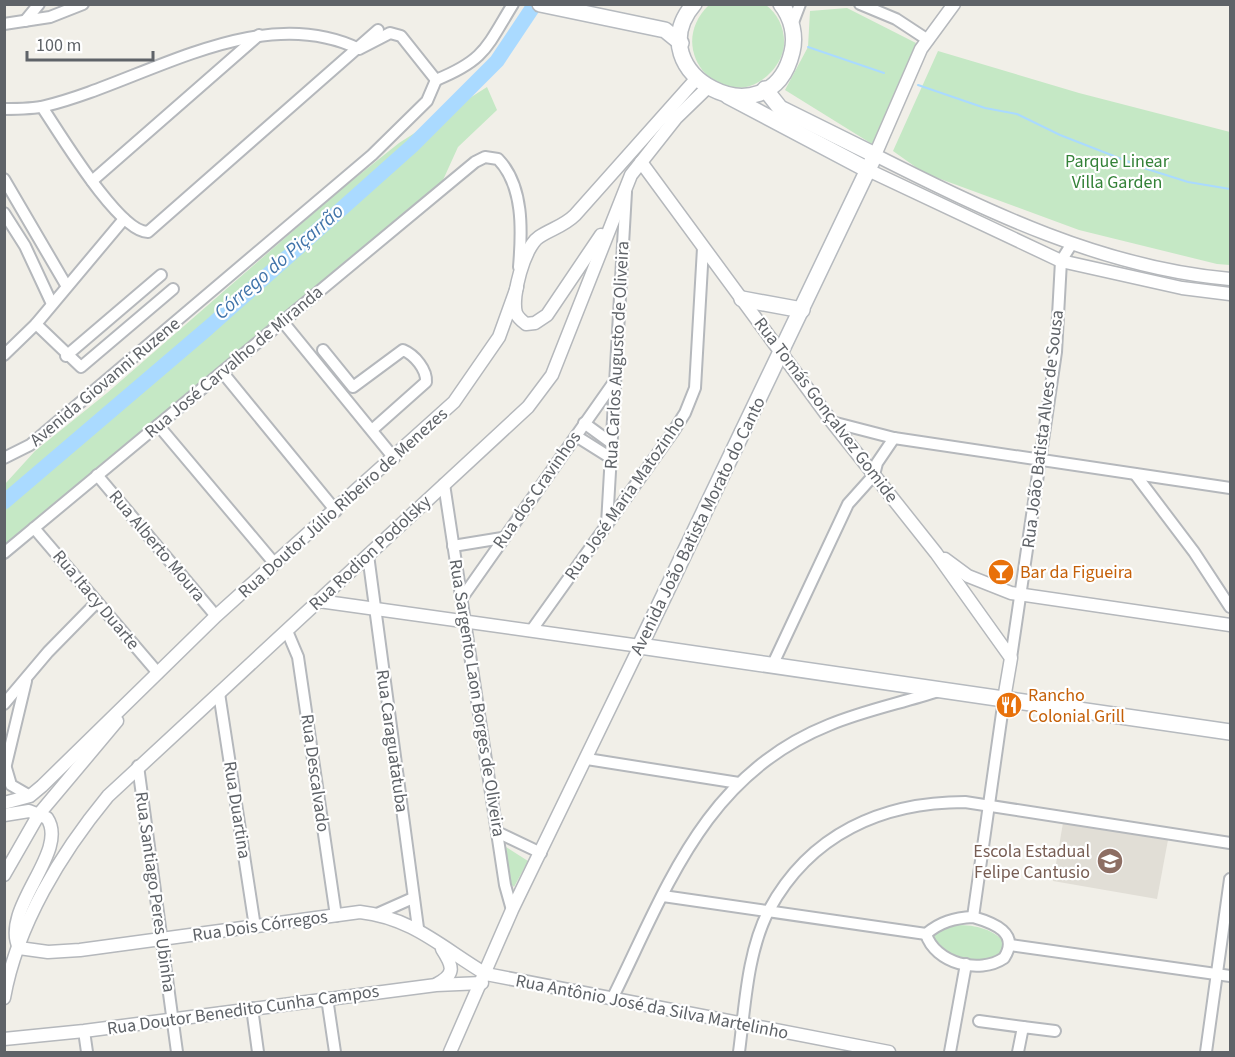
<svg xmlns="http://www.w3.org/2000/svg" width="1235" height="1057" viewBox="0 0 1235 1057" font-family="'Source Sans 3',sans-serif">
<rect width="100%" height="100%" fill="#f1efe8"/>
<polygon fill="#e1ded6" points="1063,823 1168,840 1157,899 1053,881"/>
<g fill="#c5e8c5">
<path d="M 709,5 L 766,5 C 778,14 785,29 784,45 C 783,57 776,68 767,76 C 721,115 663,49 709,5 Z"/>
<polygon points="847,8 916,43 872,144 785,90 808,47 810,11"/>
<polygon points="938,51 1079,93 1230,132 1230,265 1217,264 1079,230 924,173 893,151"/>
<polygon points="487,87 497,110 458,147 443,180 5,546 5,484 35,451 107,393 339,191 399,143"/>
<polygon points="506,847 528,861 514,887 510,883"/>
<path d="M 957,925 C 976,925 994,929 1006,944 C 993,974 947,958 932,940 L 932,933 Z"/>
</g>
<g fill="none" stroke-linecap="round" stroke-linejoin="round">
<g stroke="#aadaff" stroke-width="2">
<polyline points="808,47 884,73"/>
<polyline points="918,85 985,108 1017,114 1060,135 1147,169 1188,182 1230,189"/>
</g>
<polyline stroke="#aadaff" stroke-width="15" points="4,502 208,328 412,146 497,61 535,4"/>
<defs>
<g id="minor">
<polyline points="860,4 896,19 928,40"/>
<polyline points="25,21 39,4"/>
<polyline points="4,24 50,17 83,4"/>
<polyline points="792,25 800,4"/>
<path d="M 436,80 C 485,60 486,48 513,4"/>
<path d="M 42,107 C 59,132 119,233 148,232 L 378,30"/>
<path d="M 4,109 C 18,109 33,109 45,106 C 144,82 258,0 359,49 L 390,33 L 401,36 L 436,80"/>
<polyline points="4,179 66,285"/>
<polyline points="92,181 259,35"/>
<polyline points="4,213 25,246 52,304"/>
<polyline points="283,322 394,458"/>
<polyline points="36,324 81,367 173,289"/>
<path d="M 323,350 L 353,387 L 403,350 C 415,355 427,370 426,382 L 372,430"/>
<polyline points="4,355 36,324 124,219"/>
<polyline points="66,356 161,275"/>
<polyline points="223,373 336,511"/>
<polyline points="832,422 894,438 1230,488"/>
<polyline points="584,423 610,442"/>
<polyline points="158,425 275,564"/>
<polyline points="576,436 611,458"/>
<polyline points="4,458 30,445 372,155 427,101 436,80"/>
<polyline points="1135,474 1194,552 1230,607"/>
<polyline points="97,475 216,616"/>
<polyline points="444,484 505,885 512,910"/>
<polyline points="607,524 626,192"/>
<polyline points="34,528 158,673"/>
<polyline points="453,546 502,538"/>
<path d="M 4,553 L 475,162 L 485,157 L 498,159 C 524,186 522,231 519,267"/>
<polyline points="368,555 418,928"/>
<polyline points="462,598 614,382"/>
<polyline points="287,631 298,657 336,916"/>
<polyline points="531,631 673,432 685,413 695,388 703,248"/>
<polyline points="1011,658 1056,352 1061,261 1071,245"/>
<polyline points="772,666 848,504 874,475 877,463 894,438"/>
<polyline points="219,693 255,927"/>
<polyline points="4,704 48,652 97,602"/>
<polyline points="587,759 739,783"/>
<polyline points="138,766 177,1052"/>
<polyline points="6,768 11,785 30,796"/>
<polyline points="4,773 26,681"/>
<polyline points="497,832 541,853"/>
<polyline points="663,896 926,934"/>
<polyline points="377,914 413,898"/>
<polyline points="973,917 1004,699"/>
<path d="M 973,917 C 994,923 1020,933 1004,958 C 979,975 935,963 926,934 C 940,922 954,918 973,917 Z"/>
<polyline points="1010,945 1230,976"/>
<polyline points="327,998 335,1052"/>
<path d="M 612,999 C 667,888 704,775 829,725 C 865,710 902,703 938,691"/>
<polyline points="252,1008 258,1052"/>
<polyline points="979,1021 1023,1027"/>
<polyline points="84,1031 87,1052"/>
<path d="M 739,1052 C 745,1007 747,952 769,910 C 810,834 882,802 965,802 L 1230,843"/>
<polyline points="950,1052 966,964"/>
<polyline points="1018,1052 1023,1027 1055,1031"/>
<polyline points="1206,1052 1230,879"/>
</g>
<g id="tertiary">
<path d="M 954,4 L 921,49 L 875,155 C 988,212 1103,268 1230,279"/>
<polyline points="641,162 832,422 936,553 1011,658 1004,699"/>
<polyline points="868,170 1061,261 1182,288 1230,294"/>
<path d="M 601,235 L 547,315 L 535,323 L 526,324 C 522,321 518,318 516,313 C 511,297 524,247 539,237 C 551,229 564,226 575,215 L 697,78"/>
<polyline points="945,559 968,576 1011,593 1230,625"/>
<polyline points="319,601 640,646 512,910 450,1052"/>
<polyline points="4,803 30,796 42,786 216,616 454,402 499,337 517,287"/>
<path d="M 4,815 L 29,811 L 47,818 C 70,852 0,908 19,948 L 48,952 L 80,950 L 360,912 C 413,918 442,948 486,974 L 889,1052"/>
<polyline points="4,875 39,814 117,721"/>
<path d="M 437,984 C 456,974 453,966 442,949"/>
<path d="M 4,998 C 17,925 61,853 108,796 L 528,407 L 552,375 L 631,175 L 676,118 L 707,88"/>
<polyline points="4,1039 84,1031 436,985 482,983"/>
</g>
<g id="secondary">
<polyline points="540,4 665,30 681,43"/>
<path d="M 694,4 C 635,73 770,145 792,52 C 796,36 792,18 781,4"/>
<polyline points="765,89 780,108 875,155 640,646 1230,732"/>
<polyline points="728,96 868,170"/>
<polyline points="742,299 802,310"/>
</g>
</defs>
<use href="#minor" stroke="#b5b8bc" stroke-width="14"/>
<use href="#tertiary" stroke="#b5b8bc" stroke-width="15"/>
<use href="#secondary" stroke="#b6babf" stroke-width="18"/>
<use href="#minor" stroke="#fff" stroke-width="10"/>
<use href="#tertiary" stroke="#fff" stroke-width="12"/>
<use href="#secondary" stroke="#fff" stroke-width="15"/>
</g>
<defs>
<symbol id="bar-disc" viewBox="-11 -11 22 22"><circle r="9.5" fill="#e8710a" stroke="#fff"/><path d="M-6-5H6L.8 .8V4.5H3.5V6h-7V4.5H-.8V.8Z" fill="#fff"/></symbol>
<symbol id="restaurant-disc" viewBox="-11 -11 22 22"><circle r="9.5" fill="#e8710a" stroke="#fff"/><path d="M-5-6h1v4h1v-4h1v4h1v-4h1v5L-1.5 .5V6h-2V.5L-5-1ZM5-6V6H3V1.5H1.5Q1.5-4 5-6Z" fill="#fff"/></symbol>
<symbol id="school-disc" viewBox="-11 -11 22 22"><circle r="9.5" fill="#8d6e63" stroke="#fff"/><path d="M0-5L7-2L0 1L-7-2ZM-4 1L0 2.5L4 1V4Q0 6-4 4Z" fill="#fff"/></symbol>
</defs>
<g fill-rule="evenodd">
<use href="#bar-disc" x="986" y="557" width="30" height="30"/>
<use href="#restaurant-disc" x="994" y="690" width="30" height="30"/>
<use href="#school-disc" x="1095" y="846" width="30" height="30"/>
</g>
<g text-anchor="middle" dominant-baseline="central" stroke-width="4.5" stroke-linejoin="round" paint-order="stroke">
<g font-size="18" fill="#348238" stroke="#fff">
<text x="1117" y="161">Parque Linear<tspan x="1117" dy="21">Villa Garden</tspan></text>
</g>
<g font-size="18" fill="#5f6368" stroke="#fff">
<text transform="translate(617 355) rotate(-87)">Rua Carlos Augusto de Oliveira</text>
<text transform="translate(234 362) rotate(-40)">Rua José Carvalho de Miranda</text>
<text transform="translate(105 382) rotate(-40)">Avenida Giovanni Ruzene</text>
<text transform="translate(826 410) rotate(53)">Rua Tomás Gonçalvez Gomide</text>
<text transform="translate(1043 429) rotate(-83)">Rua João Batista Alves de Sousa</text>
<text transform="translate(537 490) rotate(-55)">Rua dos Cravinhos</text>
<text transform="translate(625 498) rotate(-55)">Rua José Maria Matozinho</text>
<text transform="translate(343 503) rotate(-42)">Rua Doutor Júlio Ribeiro de Menezes</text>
<text transform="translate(698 526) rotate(-64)">Avenida João Batista Morato do Canto</text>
<text transform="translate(157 546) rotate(50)">Rua Alberto Moura</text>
<text transform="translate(370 553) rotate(-43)">Rua Rodion Podolsky</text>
<text transform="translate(96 600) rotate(50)">Rua Itacy Duarte</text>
<text transform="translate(477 698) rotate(81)">Rua Sargento Laon Borges de Oliveira</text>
<text transform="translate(392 741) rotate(82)">Rua Caraguatatuba</text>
<text transform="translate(315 773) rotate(82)">Rua Descalvado</text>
<text transform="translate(237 810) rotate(81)">Rua Duartina</text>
<text transform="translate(155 892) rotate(82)">Rua Santiago Peres Ubinha</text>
<text transform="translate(260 926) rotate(-8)">Rua Dois Córregos</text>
<text transform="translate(652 1007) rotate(11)">Rua Antônio José da Silva Martelinho</text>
<text transform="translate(243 1010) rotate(-8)">Rua Doutor Benedito Cunha Campos</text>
</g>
<g font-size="18" fill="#c56008" stroke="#fff" text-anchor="start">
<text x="1020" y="572">Bar da Figueira</text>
<text x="1028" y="695">Rancho<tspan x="1028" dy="21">Colonial Grill</tspan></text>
</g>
<g font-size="18" fill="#785e54" stroke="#fff" text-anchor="end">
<text x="1090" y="851">Escola Estadual<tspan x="1090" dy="21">Felipe Cantusio</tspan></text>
</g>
<g font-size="20" font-style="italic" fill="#4174aa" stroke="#fff">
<text transform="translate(279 262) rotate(-41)">Córrego do Piçarrão</text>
</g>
</g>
<rect width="1235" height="1057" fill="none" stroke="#5f6368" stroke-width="12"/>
<path d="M27 51v9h126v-9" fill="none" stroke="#5f6368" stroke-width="3"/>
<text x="36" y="51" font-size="18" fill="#5f6368" stroke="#ffffff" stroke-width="4.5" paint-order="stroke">100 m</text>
</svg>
